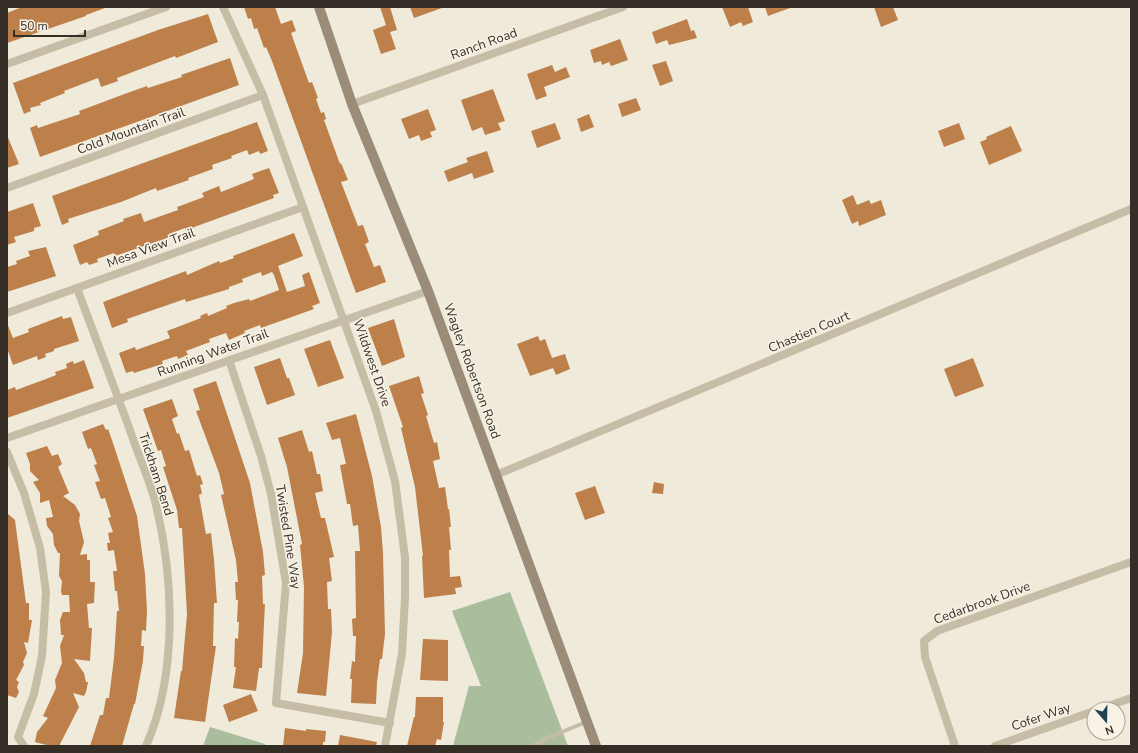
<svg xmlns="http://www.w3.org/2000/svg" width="1138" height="753" viewBox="0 0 1138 753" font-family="'Nunito Sans',sans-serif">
<rect width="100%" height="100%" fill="#efeada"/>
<g fill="#aabd9c">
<polygon points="510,592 568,746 453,746 469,686 481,686 452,611"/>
<polygon points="210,727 265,744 265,746 203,746"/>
</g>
<g fill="#bd804b">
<polygon points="22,7 105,7 105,8 86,15 86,16 7,43 7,13"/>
<polygon points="244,7 275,7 281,24 292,20 296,31 291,33 309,83 312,82 318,98 316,99 321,113 324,112 326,119 324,120 340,164 341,163 348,180 341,182 358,226 363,225 369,242 365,244 374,267 380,265 386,282 356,293 272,61 266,47 264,48 257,28 254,29 251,18 248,19"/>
<polygon points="380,7 390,7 397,30 390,32 396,49 381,54 373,30 386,25"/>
<polygon points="410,7 442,7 442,8 414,18"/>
<polygon points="722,7 748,7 753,22 743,26 741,22 730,27"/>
<polygon points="765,7 790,7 790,8 768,16"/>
<polygon points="874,7 893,7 898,20 881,27"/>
<polygon points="208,14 218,42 176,58 175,56 117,78 118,81 101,87 98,78 64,91 65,93 40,103 41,105 30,108 31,111 24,114 13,83 158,30"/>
<polygon points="687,19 691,31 694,30 697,38 669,45 667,40 656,44 652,32"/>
<polygon points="620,39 628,60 611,66 609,62 602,65 601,61 594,63 590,50"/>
<polygon points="230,58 239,85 40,157 30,128 37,125 38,128 80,114 79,111 130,92 147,86 148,88 182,77 181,75"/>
<polygon points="666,61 673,81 660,86 652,65"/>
<polygon points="552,65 555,72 566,67 570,77 544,87 547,96 536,100 527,74"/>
<polygon points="493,89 505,121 498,123 501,130 485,135 482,127 472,131 461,100"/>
<polygon points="636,98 641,110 622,117 618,104"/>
<polygon points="428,109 436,130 430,132 432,137 421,141 419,135 409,139 401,119"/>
<polygon points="589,114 594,127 581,132 577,119"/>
<polygon points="257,122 268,151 260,154 259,151 249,155 247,150 231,156 232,158 212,165 213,169 188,178 189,180 157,191 156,188 121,202 68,219 69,222 62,225 52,196"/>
<polygon points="555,123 561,139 537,148 531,131"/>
<polygon points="959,123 965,139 944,147 938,131"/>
<polygon points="1011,126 1022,151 989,165 980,142 987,139 986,137"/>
<polygon points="7,135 19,164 7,168"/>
<polygon points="487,151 494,172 474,179 472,173 448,182 444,171 468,162 466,158"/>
<polygon points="269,168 279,193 273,195 274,198 186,230 185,228 169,234 170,237 115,256 114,253 97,259 98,262 89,265 87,262 80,265 73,245 99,235 98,231 124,221 123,219 141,213 144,222 178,210 177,207 204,197 202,193 219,186 221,192 254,179 252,174"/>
<polygon points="853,195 857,205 869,200 871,204 881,200 886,215 859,226 858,221 852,224 842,200"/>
<polygon points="33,203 41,226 34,228 34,231 14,237 16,242 7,245 7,212"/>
<polygon points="294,233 303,256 278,266 287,292 305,286 302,275 309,272 320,303 312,306 314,309 261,328 260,325 244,331 245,333 229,340 226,333 209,339 210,342 186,351 188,355 178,359 177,356 162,361 163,364 153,367 134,373 133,371 126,373 119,353 135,347 136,350 170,338 167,331 201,318 200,316 207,313 208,316 227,308 226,306 234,303 249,299 250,301 279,290 274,275 272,272 262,276 261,272 242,279 243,282 229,287 229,289 186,302 185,299 127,319 128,322 112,328 103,302 186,271 187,275 219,261 220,263 234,258 233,256"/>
<polygon points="46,247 56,276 7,292 7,267 17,264 16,261 30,256 28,251"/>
<polygon points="62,316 63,319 71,317 79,341 54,349 54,351 45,354 46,357 38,360 37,356 13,365 7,348 7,323 13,338 29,332 28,329"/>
<polygon points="394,319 405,357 382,366 368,328"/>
<polygon points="538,336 540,341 545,339 552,358 565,354 570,369 556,375 553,368 530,376 517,344"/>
<polygon points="330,340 344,378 318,387 304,349"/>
<polygon points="280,358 287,378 289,378 295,395 267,405 254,367"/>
<polygon points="973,358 984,386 955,397 944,369"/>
<polygon points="84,360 94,388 7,418 7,390 15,387 16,390 46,379 56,375 55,372 67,368 66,364 73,361 74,364"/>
<polygon points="419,376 424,393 421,394 428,415 426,416 434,443 437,442 440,459 433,461 439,488 445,487 448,509 449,509 451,527 449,527 451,550 449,550 450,577 460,576 462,587 455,588 456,594 424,598 422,556 423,556 415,487 401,428 403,427 389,386"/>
<polygon points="216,381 250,483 263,552 265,575 262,576 263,604 265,604 264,623 262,668 259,668 256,691 233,688 236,667 234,667 235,638 238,639 239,622 237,622 238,600 236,600 235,582 238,582 236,560 221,495 224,494 219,473 196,411 200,410 193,389"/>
<polygon points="172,399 178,416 172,419 177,434 179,433 185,451 189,450 197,476 200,475 203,484 200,485 202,493 199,495 206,534 211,533 214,560 217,603 214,603 213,646 216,646 205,722 174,718 181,671 182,671 187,614 182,528 179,528 177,510 163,467 166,466 161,450 158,451 143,409"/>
<polygon points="356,414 372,476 381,527 383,553 385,634 382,659 380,659 377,682 376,704 351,703 352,679 350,679 352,661 355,662 356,636 353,636 352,619 356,618 355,551 360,551 358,525 353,526 350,504 347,504 340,465 346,464 340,438 332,440 326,423"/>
<polygon points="103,424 106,430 108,429 112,440 137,516 145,574 147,611 146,631 142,630 141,646 144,646 143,661 135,704 134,704 122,746 90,746 100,715 103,715 106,698 109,698 114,658 117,611 119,611 117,591 115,591 113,571 117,571 114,550 108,551 107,543 110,543 108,533 113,532 108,518 111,517 105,498 101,499 95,482 100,481 94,465 97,464 91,448 88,449 82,432"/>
<polygon points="302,430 309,452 312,451 317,474 320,474 323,491 315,493 321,518 325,518 334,557 329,558 332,581 327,582 328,609 331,609 332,632 326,696 297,693 303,653 304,587 300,545 302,544 287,467 278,438"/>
<polygon points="47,446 52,456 58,454 62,464 58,467 69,493 63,496 75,505 80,514 79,521 84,542 80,555 87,554 87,560 90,560 90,582 95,582 94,603 87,604 89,628 92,628 90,661 74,659 84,673 86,682 88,682 86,692 84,696 73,693 79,707 59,746 50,746 35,742 37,732 48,718 43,716 56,688 55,680 62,663 60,646 64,635 61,635 60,620 63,612 70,612 69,595 62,595 61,591 62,581 59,576 60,553 58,553 54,545 53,534 47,526 46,518 53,517 49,500 40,503 40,493 33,482 39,480 30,471 30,464 26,453"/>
<polygon points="654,482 664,484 663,494 652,493"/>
<polygon points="595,486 605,513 585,520 575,493"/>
<polygon points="7,513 15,520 26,603 29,603 29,620 32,620 28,643 24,642 27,653 23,662 24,665 16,680 19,682 17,687 19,692 16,698 7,695"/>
<polygon points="423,639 448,640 448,681 420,680"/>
<polygon points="251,694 258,711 229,722 223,705"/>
<polygon points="416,697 443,697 443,722 444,722 441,740 437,739 435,746 407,746 414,717 415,717"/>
<polygon points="285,728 306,731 306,729 326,731 325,742 323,742 323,746 283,746"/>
<polygon points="340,735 377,742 376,746 338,746"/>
</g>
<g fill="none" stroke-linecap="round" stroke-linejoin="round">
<polyline stroke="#c6bda7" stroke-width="4" points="533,746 545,739 586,722"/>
<g stroke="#c6bda7" stroke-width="8">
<polyline points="223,7 263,95 376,411 395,481 405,557 405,597 402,654 385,746"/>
<polyline points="7,64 166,7"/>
<polyline points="352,104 623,7"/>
<polyline points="7,188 263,95"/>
<path d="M 77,288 C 95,337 114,386 132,436 C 139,457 149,479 155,501 C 174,576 178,674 146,746"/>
<polyline points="7,313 303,207"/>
<polyline points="229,360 261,456 271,494 286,583 276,703 390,723"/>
<polyline points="7,438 428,291"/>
<polyline points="7,452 24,493 40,548 46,592 42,656 34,694 18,737 24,746"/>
<polyline points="496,475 1131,209"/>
<polyline points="1100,709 1131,698"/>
<polyline points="955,746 925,657 924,641 937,631 1131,562"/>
<polyline points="995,746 1094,711"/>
</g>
<polyline stroke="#9a8c79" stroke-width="10" points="319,7 352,104 428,291 596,746"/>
</g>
<g text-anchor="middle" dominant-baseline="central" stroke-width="3" stroke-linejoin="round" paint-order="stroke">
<g font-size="13" fill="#342e27" stroke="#f8f3e6">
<text transform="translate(484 44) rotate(-20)">Ranch Road</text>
<text transform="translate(131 131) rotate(-20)">Cold Mountain Trail</text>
<text transform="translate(151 248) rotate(-20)">Mesa View Trail</text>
<text transform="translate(809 332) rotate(-23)">Chastien Court</text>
<text transform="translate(213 353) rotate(-20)">Running Water Trail</text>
<text transform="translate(372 363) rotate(71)">Wildwest Drive</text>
<text transform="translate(472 371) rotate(70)">Wagley Robertson Road</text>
<text transform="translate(156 474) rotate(72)">Trickham Bend</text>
<text transform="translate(288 537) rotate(81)">Twisted Pine Way</text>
<text transform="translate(982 603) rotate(-20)">Cedarbrook Drive</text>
<text transform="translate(1041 717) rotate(-19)">Cofer Way</text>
</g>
</g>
<rect width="1138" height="753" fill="none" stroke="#342e27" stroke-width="16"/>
<g transform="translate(1106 721) rotate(160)"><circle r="19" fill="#f8f3e6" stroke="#aaa49a"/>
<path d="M0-3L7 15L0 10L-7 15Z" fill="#204352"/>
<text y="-6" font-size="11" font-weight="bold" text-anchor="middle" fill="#342e27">N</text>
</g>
<path d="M14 30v6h71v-6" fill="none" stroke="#342e27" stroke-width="2"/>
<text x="20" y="30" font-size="12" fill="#342e27" stroke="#f8f3e6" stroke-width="3" paint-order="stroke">50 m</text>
</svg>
